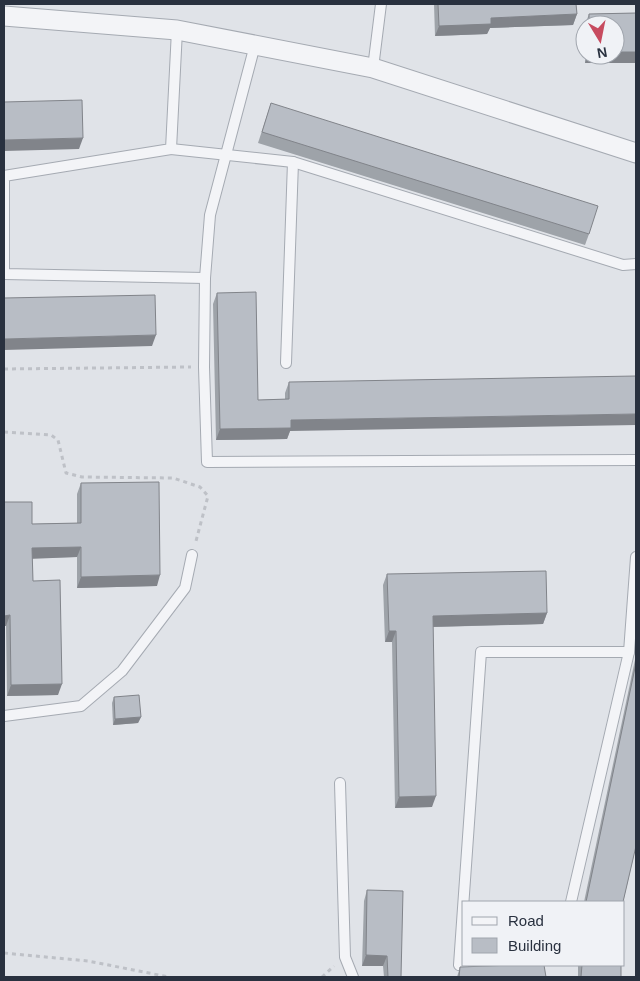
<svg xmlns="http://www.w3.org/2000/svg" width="640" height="981" viewBox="0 0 640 981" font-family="Arial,sans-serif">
<rect width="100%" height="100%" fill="#e0e3e8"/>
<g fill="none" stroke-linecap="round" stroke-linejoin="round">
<defs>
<g id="lane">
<polyline points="177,30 171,149 4,176 4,274 205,278"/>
<polyline points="255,45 210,215 205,278 204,367 207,462 636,460"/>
<polyline points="373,68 381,4"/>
<polyline points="171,149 293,162 623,265 636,264"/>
<polyline points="286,363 293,162"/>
<polyline points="4,716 81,706 122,671 185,588 192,555"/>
<polyline points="340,783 345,957 353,977"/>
<polyline points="571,902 629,652"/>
<polyline points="464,964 459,965 481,652 629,652 636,557"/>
</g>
<polyline id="street" points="4,16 177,30 373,68 636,153"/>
</defs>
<use href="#lane" stroke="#a5aab2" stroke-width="12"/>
<use href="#street" stroke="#a5aab2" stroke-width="21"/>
<g stroke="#bec1c7" stroke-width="3" stroke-dasharray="4 4" stroke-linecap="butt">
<polyline points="4,369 191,367"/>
<polyline points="4,432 51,435 58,440 66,473 82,477 173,478 200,487 208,496 196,541"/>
<polyline points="4,953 88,961 169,977"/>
<polyline points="322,977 334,966"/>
</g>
<use href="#lane" stroke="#f3f4f7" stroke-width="10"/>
<use href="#street" stroke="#f3f4f7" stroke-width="19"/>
</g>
<g fill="#9ea3a9">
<polygon points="434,4 576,4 577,14 573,25 490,28 487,34 435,36"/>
<polygon points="636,13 636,63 585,63 585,55 615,55 615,25 585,25 585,34 585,25 589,14"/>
<polygon points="271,103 589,234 585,245 258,143"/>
<polygon points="217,293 258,400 285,399 285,393 289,382 290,431 287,439 216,440 213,304"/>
<polygon points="81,483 157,586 77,588 77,557 32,558 33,581 58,695 7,696 6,626 4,626 4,502 32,524 77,523 77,494"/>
<polygon points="387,574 547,613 543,624 433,627 432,807 395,808 392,642 385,642 383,585"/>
<polygon points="636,655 636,846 623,902 584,902"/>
<polygon points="114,697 141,717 138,723 113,725 112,703"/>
<polygon points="367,890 401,977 384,977 383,966 362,966 364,901"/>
<polygon points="578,965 621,965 621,977 457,977 460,967 546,977 578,977"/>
</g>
<g fill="#81848a">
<polygon points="577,14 573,25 490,28 487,34 435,36 439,26 491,18"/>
<polygon points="615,52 636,52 636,63 585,63 588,55 615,55"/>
<polygon points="83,138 79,149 4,151 4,140"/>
<polygon points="156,335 152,346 4,350 4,339"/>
<polygon points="636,414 636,425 290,431 287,439 216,440 220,429 291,420"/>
<polygon points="81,547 77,557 28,559 32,548"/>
<polygon points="160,575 157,586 77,588 81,577"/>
<polygon points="547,613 543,624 429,627 433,616"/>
<polygon points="10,615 6,626 4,626 4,616"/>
<polygon points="389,631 396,631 392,642 385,642"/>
<polygon points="62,684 58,695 7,696 11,685"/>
<polygon points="141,717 138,723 113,725 115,719"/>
<polygon points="436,796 432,807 395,808 399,797"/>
<polygon points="366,955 387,956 383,966 362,966"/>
</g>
<g fill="#b8bdc5" stroke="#81848a">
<polygon points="438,4 576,4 577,14 491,18 491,24 439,26"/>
<polygon points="636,13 636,52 615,52 615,25 589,25 589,14"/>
<polygon points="82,100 83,138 4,140 4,102"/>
<polygon points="271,103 598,206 589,234 262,132"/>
<polygon points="256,292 258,400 289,399 289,382 636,376 636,414 291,420 291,428 220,429 217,293"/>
<polygon points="155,295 156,335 4,339 4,298"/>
<polygon points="159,482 160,575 81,577 81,547 32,548 33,581 60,580 62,684 11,685 10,615 4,616 4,502 32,502 32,524 81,523 81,483"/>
<polygon points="546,571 547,613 433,616 436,796 399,797 396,631 389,631 387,574"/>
<polygon points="636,663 636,846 623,902 586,902"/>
<polygon points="139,695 141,717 115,719 114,697"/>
<polygon points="367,890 403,891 401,977 388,977 387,956 366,955"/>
<polygon points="514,965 544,965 546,977 581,977 582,965 621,965 621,977 459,977 460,967"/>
</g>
<rect width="640" height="981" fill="none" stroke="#29313f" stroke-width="10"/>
<rect x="462" y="901" width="162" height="65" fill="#f0f2f6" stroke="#a0a5ad"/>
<rect x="472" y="917" width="25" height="8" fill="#f3f4f7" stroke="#a0a5ad"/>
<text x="508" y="926" font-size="15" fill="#29313f">Road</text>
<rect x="472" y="938" width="25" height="15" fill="#b8bdc5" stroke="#a0a5ad"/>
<text x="508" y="951" font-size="15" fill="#29313f">Building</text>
<g transform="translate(600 40) rotate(170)"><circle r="24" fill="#f0f2f6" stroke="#a0a5ad"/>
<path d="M0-4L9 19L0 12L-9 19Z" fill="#c74b5f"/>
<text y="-8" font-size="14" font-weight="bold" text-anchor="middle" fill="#29313f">N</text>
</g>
</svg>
